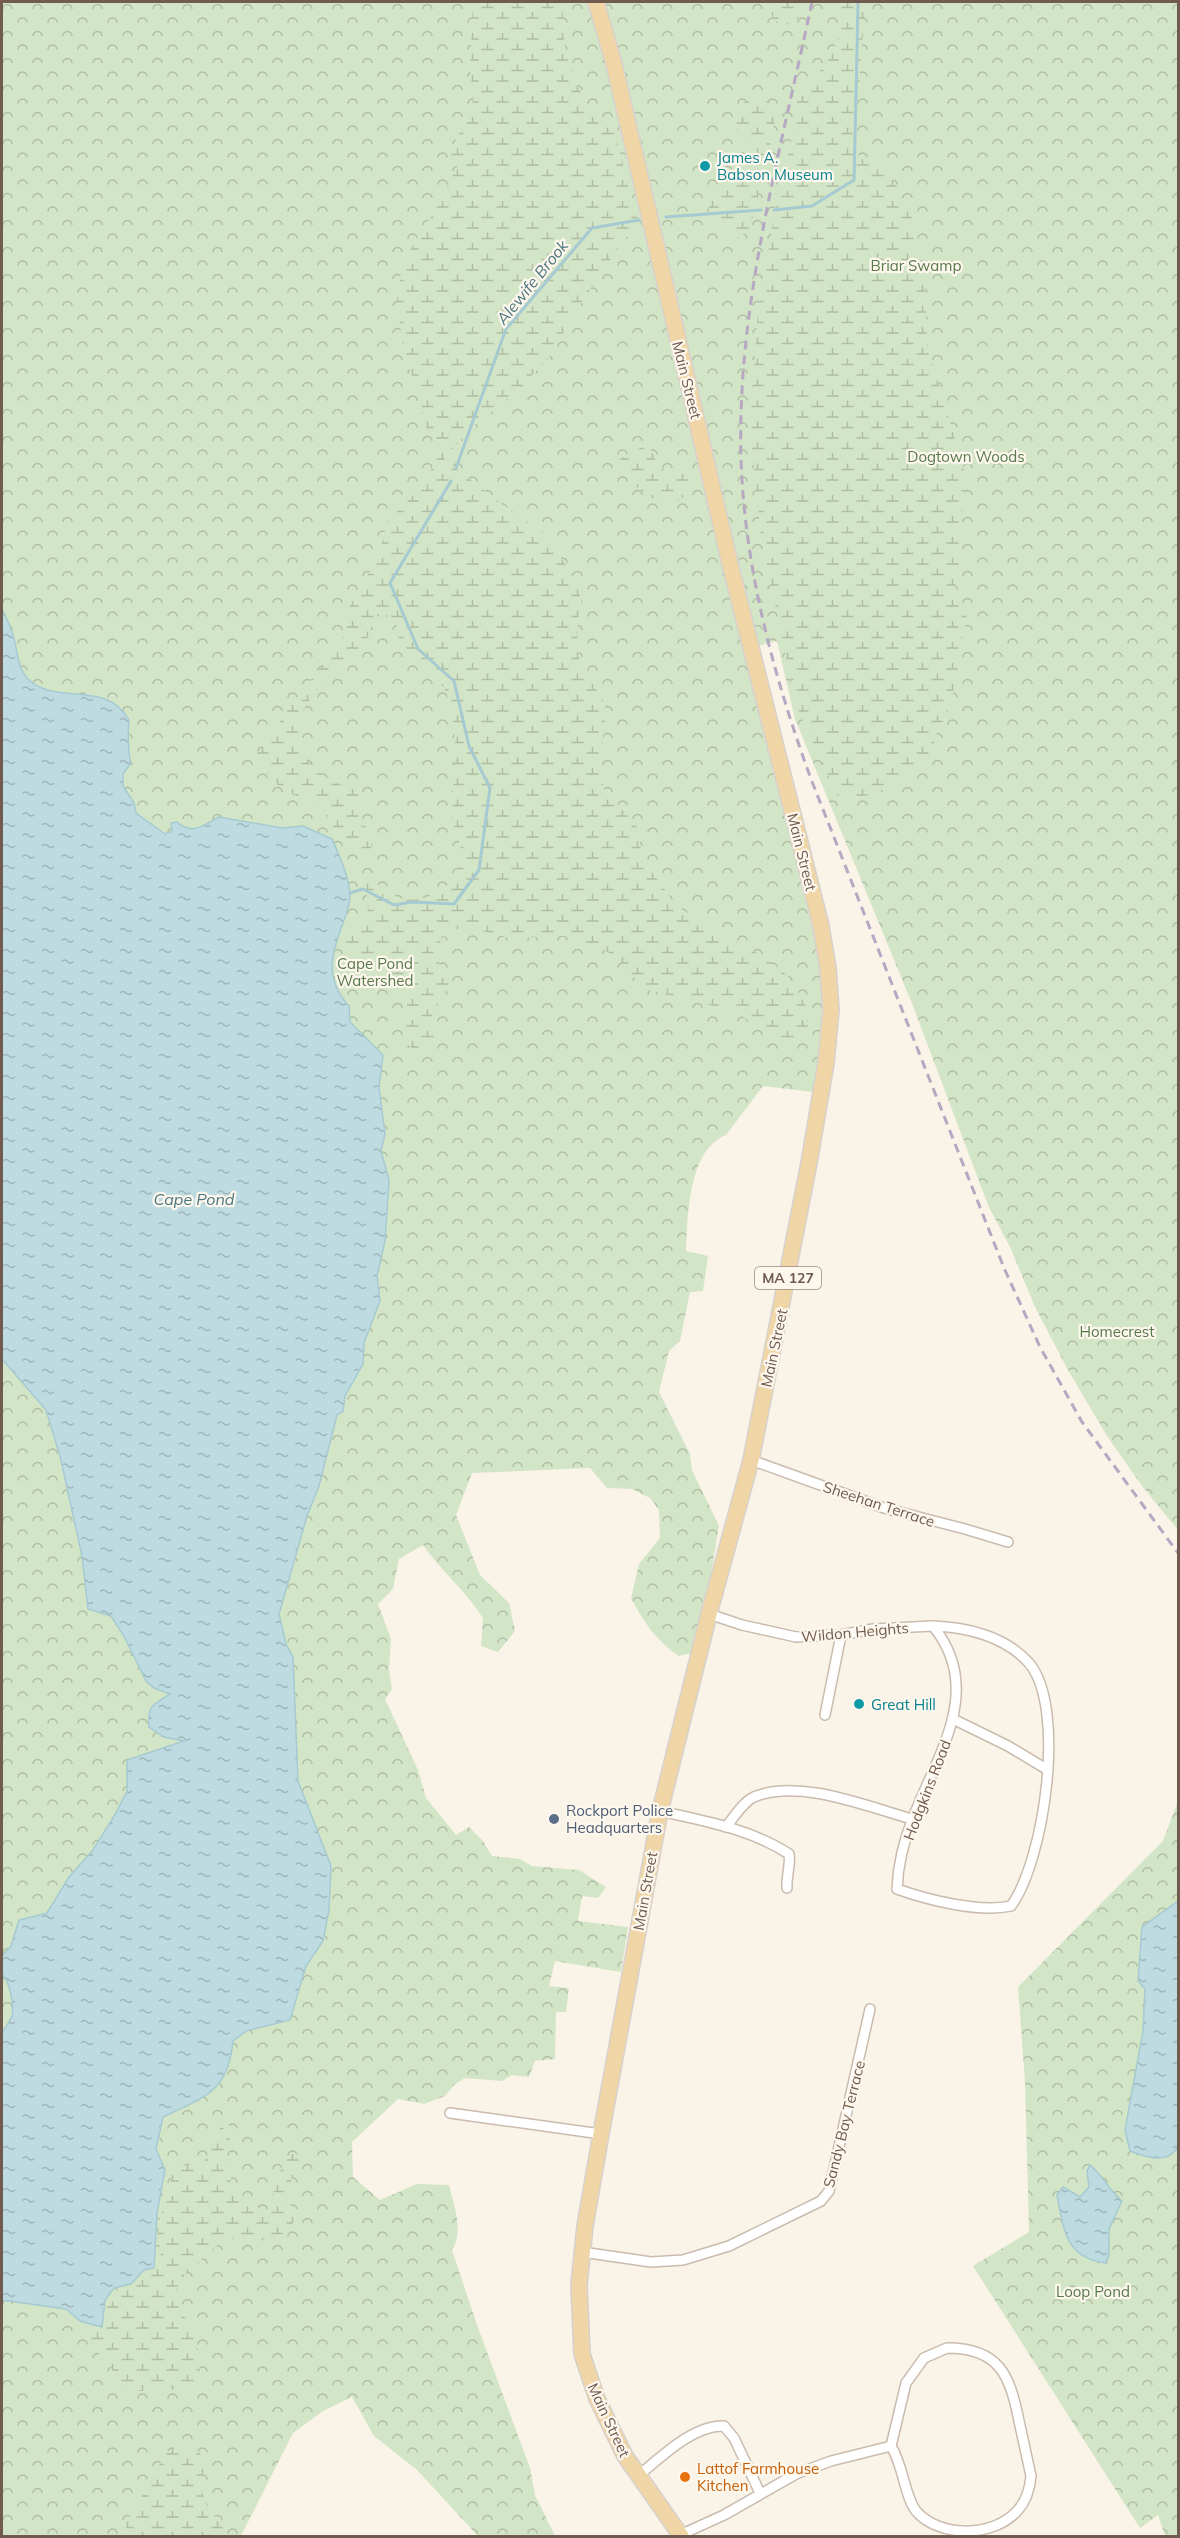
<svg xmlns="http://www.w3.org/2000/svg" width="1180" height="2538" viewBox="0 0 1180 2538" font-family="Mulish,sans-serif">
<defs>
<pattern id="forest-crowns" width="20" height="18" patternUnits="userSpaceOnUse" patternTransform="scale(1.5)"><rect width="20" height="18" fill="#d3e5c7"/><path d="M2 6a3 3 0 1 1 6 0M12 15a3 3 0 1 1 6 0" fill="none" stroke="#b0bda4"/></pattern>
<pattern id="wetland-marsh" width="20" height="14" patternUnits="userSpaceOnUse" patternTransform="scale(1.5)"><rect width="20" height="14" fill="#d3e5c7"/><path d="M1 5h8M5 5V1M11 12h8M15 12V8" fill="none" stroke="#b0bda4"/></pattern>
<pattern id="water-ripples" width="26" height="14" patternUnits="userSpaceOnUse" patternTransform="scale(1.5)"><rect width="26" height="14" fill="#bedbe1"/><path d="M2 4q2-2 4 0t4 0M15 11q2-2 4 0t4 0" fill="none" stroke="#9fb5b9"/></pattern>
</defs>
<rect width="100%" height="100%" fill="#faf3e7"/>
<g fill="url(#forest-crowns)">
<path d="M 2,2 L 1178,2 L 1178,1530 L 1142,1486 L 1107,1436 L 1068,1370 L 1035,1307 L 1011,1249 L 988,1205 L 913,1006 L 795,719 L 777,641 L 744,650 L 819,956 C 825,1002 821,1047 813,1092 L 763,1086 L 726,1135 C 688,1150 688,1215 686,1251 L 708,1256 L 703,1291 L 690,1292 L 680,1341 L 669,1351 L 659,1392 L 690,1454 L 692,1470 L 719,1526 L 708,1591 L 692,1653 L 679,1656 C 656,1641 643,1621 631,1598 L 639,1564 L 660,1538 L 659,1510 L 650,1498 L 632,1489 L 607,1488 L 590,1468 L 472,1473 L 456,1515 L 480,1575 L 509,1603 L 515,1631 L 498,1652 L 481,1646 L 483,1618 C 465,1590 442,1572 423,1545 L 399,1559 L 393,1589 L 378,1604 L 391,1639 L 389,1669 L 392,1689 L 385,1699 L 418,1770 L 426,1798 L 456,1835 L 469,1827 L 483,1841 L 492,1856 L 520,1859 L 532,1866 L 579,1870 L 606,1887 L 598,1898 L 582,1896 L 578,1921 L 628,1927 L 621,1972 L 555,1961 L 549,1986 L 569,1988 L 566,2012 L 556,2012 L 555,2059 L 535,2061 L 529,2077 L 512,2075 L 502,2081 L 465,2078 L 455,2084 L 445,2096 L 424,2104 L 398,2099 L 352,2142 L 353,2177 L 380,2200 L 417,2184 L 449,2185 C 454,2206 464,2231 452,2250 L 477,2325 L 530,2468 L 535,2495 L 555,2536 L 478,2536 L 417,2470 L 374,2436 L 352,2397 L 323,2411 L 293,2433 L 241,2536 L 2,2536 Z"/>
<polygon points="1178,1801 1178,2536 1165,2536 1158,2515 1140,2528 973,2266 1029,2232 1025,2081 1018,1987 1163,1841"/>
</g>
<g fill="url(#wetland-marsh)">
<path d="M 473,2 L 562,2 L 565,52 L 586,105 L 615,133 L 632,200 L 640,225 L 624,239 L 579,306 L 548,359 L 512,395 L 471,428 L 444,459 L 499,502 L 542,532 L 575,577 L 583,607 L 578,618 L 577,643 L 580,662 L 605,704 L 605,723 L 599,767 L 604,789 L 638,828 L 642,858 L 675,904 L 700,922 L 766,958 L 789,977 L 805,1004 L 809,1035 L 799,1042 L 786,1044 L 734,1011 L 644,989 L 620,960 L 600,947 L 564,936 L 546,935 L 515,940 L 468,927 L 450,931 L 441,940 L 438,951 L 439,964 L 450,978 L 450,983 L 432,1016 L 435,1041 C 428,1052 410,1053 405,1040 L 407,1003 L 403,992 L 336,946 C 343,935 367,919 368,909 C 368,901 366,892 365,884 C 378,879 386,892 397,897 C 412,903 432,898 444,888 C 454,880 459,869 461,857 C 463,843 454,834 453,822 C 450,779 463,731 445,690 C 437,674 414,668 404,654 C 393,640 407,613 377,614 C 368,627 369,644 359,656 C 347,670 328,677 316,691 C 279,734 306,779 356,789 C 361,797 358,805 360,813 C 364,829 381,843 365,857 C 341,853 333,818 316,803 C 310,798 301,798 294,795 C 277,788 264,772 256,755 L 303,689 L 342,642 L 347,611 L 378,557 L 388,521 L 422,486 L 432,468 L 435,456 L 434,442 L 425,425 L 422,407 L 403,348 L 397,301 L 402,265 L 417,238 L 434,212 L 458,165 L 449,153 L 472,109 L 473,97 L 470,66 Z"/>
<polygon points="765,2 802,2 798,19 782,27 773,17"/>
<path d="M 828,2 L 865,2 L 859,88 L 852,125 L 854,150 L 866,163 L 881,164 L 894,181 L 913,220 L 917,266 L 925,285 L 927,345 L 966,476 L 960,532 L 962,560 L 955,586 L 967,618 L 958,657 L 952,703 L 936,735 L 930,759 C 907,775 868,805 838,797 L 799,712 L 791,682 L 761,536 L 750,427 L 758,311 L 777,200 L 799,110 L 795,93 C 822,74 835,56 842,23 Z"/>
<path d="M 766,97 L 775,120 L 766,166 L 750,229 L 739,238 C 717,228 709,224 708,198 C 719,187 761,166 751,148 C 748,142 742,139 739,133 C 736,126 736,117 734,110 L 748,99 Z"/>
<path d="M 643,447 L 650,448 L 657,463 L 667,473 L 685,473 L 692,483 C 689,488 685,496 681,499 C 657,514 625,479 619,460 L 630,452 Z"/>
<path d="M 225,2123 L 232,2128 L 226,2157 L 232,2172 L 230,2186 L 241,2198 L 254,2201 L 260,2211 L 265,2214 L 268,2213 C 275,2191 276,2169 293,2153 L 296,2153 C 307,2169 282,2181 287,2203 L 298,2210 L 300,2215 L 284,2233 L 275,2238 L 266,2241 L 245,2238 L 223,2240 L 181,2278 L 174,2296 L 183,2315 L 196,2331 L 201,2384 L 187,2390 L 153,2389 L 140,2391 L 127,2388 L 115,2378 L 110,2364 L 100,2357 L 95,2345 L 86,2333 L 94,2317 L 162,2261 L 157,2229 L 174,2168 L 204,2162 L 207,2157 L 212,2137 Z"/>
<path d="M 179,2446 L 196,2449 L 206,2461 C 201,2477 199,2493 208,2508 C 215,2518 224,2524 225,2536 L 126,2536 L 126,2522 L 150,2483 L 166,2452 Z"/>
</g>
<g fill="url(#water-ripples)" stroke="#a5cad1" stroke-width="1.5">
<path d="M 2,609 C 7,618 11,628 14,639 C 18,653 17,666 27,678 C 54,707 105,678 129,720 C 128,727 128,758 131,763 L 123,774 L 123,786 L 134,803 L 136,813 L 165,834 L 172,831 L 171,823 L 177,822 C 193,836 203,825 219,817 L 282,828 L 303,826 L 332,839 C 339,855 348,875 350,893 C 351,902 347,911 344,920 C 332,953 323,978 349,1006 L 350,1022 L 383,1055 L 379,1087 L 385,1134 L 381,1151 L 389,1180 L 385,1241 L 377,1276 L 380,1301 L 364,1343 L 363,1364 L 345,1396 L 343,1411 L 337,1415 L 319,1486 L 307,1516 L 279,1614 L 286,1644 L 293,1657 L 298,1781 L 331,1866 L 329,1910 L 323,1941 L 306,1966 L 290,2020 L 246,2031 L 233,2041 C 228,2093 204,2097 163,2117 L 156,2149 L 165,2170 L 157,2213 L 154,2268 L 144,2270 L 131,2284 L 114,2288 L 105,2300 L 102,2327 L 80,2321 L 66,2309 L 2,2300 L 2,2033 C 5,2028 10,2021 12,2016 C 14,2004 10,1982 2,1974 L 2,1956 L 11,1946 L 19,1920 L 47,1913 L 69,1877 L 93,1850 L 116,1813 L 127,1791 L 127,1760 L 184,1741 L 164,1737 L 149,1727 C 147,1705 154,1704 170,1694 L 154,1688 L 146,1681 L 124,1636 L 111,1616 L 88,1609 L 82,1556 L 60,1456 L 46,1410 L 2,1359 Z"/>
<path d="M 1178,1901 L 1178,2147 C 1167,2165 1147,2157 1130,2151 L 1125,2130 L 1143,2031 L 1145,1989 L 1138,1981 L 1142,1927 Z"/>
<path d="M 1090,2165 C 1103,2176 1109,2190 1122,2201 L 1109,2229 L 1109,2255 L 1106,2263 C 1065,2258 1064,2230 1057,2195 L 1063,2187 L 1080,2197 L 1089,2187 L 1087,2171 Z"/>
</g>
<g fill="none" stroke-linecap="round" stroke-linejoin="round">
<g stroke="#a5cad1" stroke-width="3">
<polyline points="857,51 858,2"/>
<polyline points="774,210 812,206 854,180 857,53"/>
<polyline points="666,217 761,210"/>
<polyline points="456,468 506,329 592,228 639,220"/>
<polyline points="350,893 363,889 394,905 412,902 454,904 479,870 490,788 469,746 454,681 418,649 390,583 451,481"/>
</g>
<defs>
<g id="minor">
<polyline points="751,1460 884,1508 965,1529 1008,1542"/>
<polyline points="709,1614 742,1625 796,1637 841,1635 873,1629 933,1626"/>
<path d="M 933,1626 C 966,1627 1005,1636 1029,1663 C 1067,1708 1044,1861 1011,1906 C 979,1913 928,1900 897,1889 C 898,1865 904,1840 913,1818 C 937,1755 985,1690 933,1626 Z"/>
<polyline points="825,1715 841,1635"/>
<polyline points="953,1719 1008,1746 1048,1770"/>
<path d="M 660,1811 C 704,1821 751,1829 789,1854 C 791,1864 786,1877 787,1888"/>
<path d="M 726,1827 C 734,1817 743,1802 754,1797 C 799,1778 868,1807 912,1819"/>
<polyline points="450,2113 601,2134"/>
<polyline points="582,2252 651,2262 683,2260 729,2246 821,2201 829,2191 870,2009"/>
<path d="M 947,2348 C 1000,2348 1010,2376 1019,2421 C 1023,2439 1027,2457 1031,2476 C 1030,2487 1026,2501 1018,2510 C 994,2538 939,2538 916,2511 C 904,2495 904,2467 891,2446 L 906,2383 L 924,2358 Z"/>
<path d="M 638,2476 C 661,2457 693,2425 724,2426 L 734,2438 L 760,2493"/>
<polyline points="680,2535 724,2515 796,2474 831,2461 891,2446"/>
</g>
<polyline id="primary" points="596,2 614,64 731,568 821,926 828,968 831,1010 826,1063 809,1163 751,1460 709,1614 660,1811 601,2134 585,2226 579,2285 582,2354 597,2399 625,2456 681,2536"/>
</defs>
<use href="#minor" stroke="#cabbae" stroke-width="12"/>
<use href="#primary" stroke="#d7d1cd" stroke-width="18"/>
<use href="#minor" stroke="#fff" stroke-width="9"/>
<use href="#primary" stroke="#f0d6a7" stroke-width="15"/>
<path stroke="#b6a7c2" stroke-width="3" stroke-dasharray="9 6" stroke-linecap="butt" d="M 812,2 C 784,135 744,280 741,416 C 737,540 769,664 811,779 L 1004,1268 L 1040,1347 L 1082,1422 L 1178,1553"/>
</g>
<g fill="#0f9aa8" stroke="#fdf7ed" stroke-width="2">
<circle cx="705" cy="166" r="6"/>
<circle cx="859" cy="1704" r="6"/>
</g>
<circle fill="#5c6f8a" stroke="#fdf7ed" stroke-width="2" cx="554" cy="1819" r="6"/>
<circle fill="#e8710a" stroke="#fdf7ed" stroke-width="2" cx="685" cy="2477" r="6"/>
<g text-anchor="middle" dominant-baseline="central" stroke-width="4.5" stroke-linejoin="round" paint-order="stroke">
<rect fill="#fdf7ed" stroke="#9a8a7e" stroke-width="1.5" x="755" y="1267" width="66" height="22" rx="4.5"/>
<g font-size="14" font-weight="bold" fill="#705b4e">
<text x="788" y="1278">MA 127</text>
</g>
<g font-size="15" fill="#0d838f" stroke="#fdf7ed" text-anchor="start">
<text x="717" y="157">James A.<tspan x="717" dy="17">Babson Museum</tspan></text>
<text x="871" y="1704">Great Hill</text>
</g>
<g font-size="15" fill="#587a4b" stroke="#fdf7ed">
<text x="916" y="265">Briar Swamp</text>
<text x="966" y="456">Dogtown Woods</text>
<text x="375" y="963">Cape Pond<tspan x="375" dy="17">Watershed</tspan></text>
<text x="1117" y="1331">Homecrest</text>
<text x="1093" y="2291">Loop Pond</text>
</g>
<g font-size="15" fill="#705b4e" stroke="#fdf7ed">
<text transform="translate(687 380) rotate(76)">Main Street</text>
<text transform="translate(802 852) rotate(76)">Main Street</text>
<text transform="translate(774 1348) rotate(-78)">Main Street</text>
<text transform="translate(879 1504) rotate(18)">Sheehan Terrace</text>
<text transform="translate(855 1632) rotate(-5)">Wildon Heights</text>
<text transform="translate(927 1790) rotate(-69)">Hodgkins Road</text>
<text transform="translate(645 1891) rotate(-80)">Main Street</text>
<text transform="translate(844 2124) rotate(-76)">Sandy Bay Terrace</text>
<text transform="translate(609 2420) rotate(65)">Main Street</text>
</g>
<g font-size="15" fill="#4e5e75" stroke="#fdf7ed" text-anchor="start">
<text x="566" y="1810">Rockport Police<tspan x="566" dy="17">Headquarters</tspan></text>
</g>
<g font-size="15" fill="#c56008" stroke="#fdf7ed" text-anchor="start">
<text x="697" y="2468">Lattof Farmhouse<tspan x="697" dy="17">Kitchen</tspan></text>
</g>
<g font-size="16" font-style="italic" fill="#4b7780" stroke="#fdf7ed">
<text transform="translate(532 282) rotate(-51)">Alewife Brook</text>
<text x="194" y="1199">Cape Pond</text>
</g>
</g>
<rect width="1180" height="2538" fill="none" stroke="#705b4e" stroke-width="6"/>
</svg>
